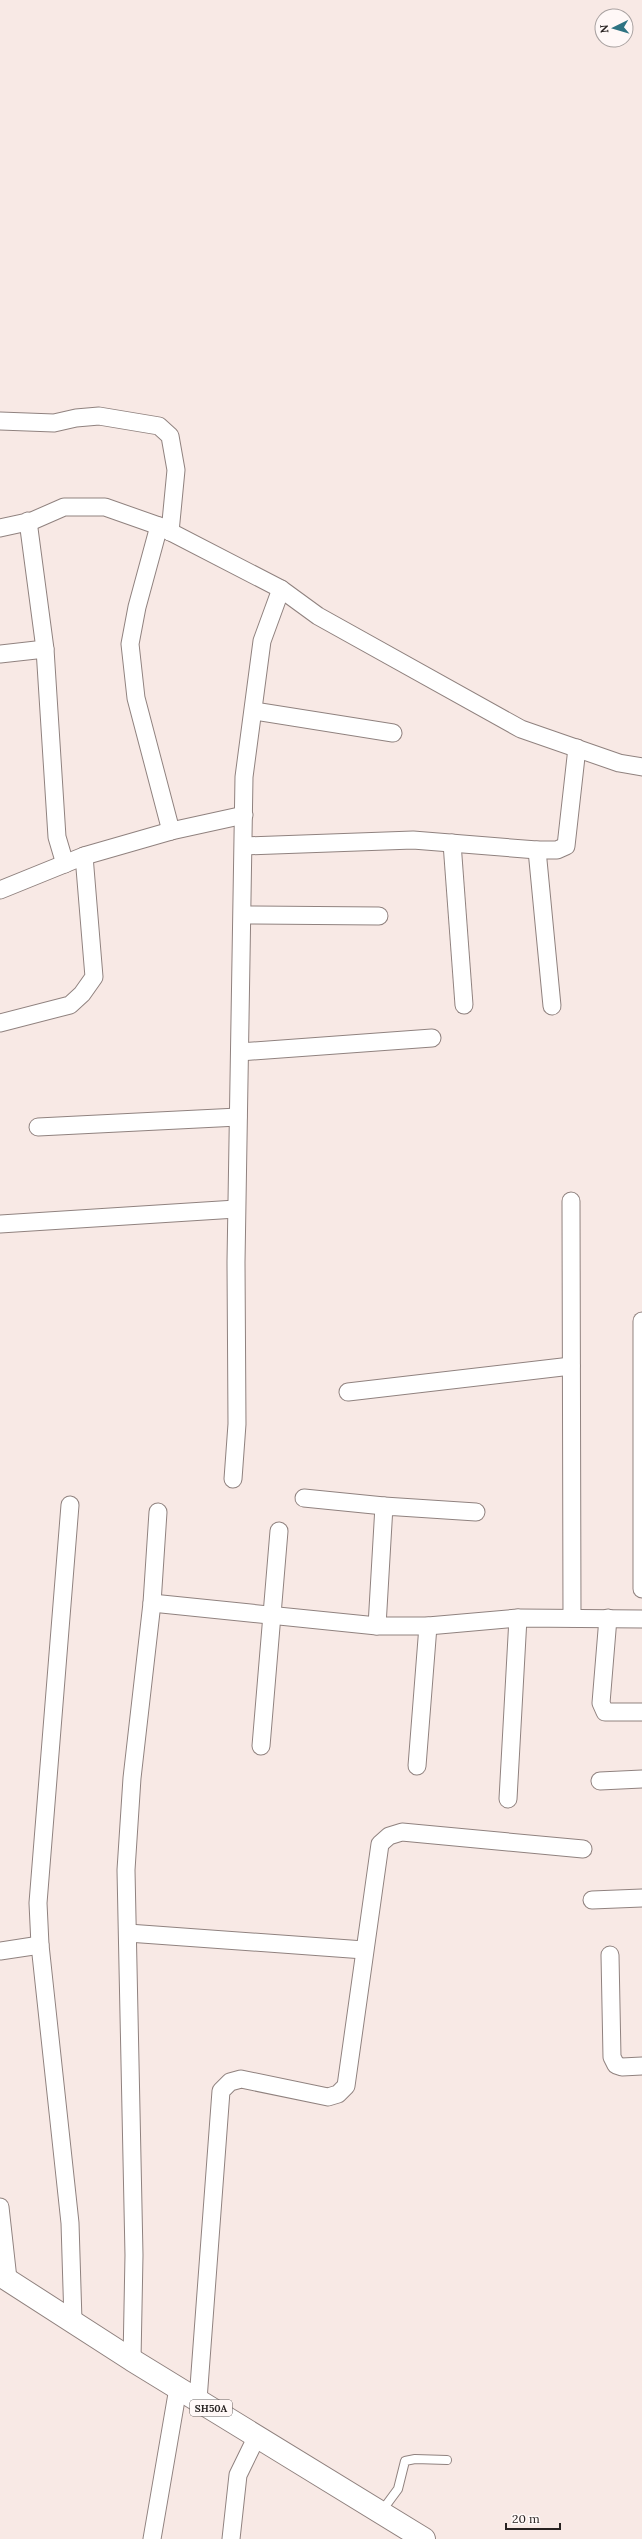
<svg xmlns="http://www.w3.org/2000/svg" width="642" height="2539" viewBox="0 0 642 2539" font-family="Lora,serif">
<rect width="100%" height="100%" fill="#f8e9e5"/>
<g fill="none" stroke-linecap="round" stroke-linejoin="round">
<defs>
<polyline id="lane" points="381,2512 398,2489 405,2461 415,2459 447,2460"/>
<g id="street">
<polyline points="0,421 54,423 76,418 99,416 159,426 170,436 176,470 170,532"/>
<polyline points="28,521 45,649 57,837 65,864"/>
<polyline points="159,526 137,607 130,644 136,698 171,831"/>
<polyline points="0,528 32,521 64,507 105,507 159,526 281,589 318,616 521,729 619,763 642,767"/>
<polyline points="0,654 45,649"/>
<polyline points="254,711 393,733"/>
<polyline points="452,843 464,1005"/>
<polyline points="244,846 413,840 537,850 557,850 566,846 577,748"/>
<polyline points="537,850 552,1006"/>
<polyline points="0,890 84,856 171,831 244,815"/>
<polyline points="243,915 379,916"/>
<polyline points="0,1023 70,1005 82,994 94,977 84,856"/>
<polyline points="240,1052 432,1038"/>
<polyline points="38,1127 238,1117"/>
<polyline points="571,1201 572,1618"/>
<polyline points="0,1224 236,1209"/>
<polyline points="642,1321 642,1589"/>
<polyline points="348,1392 571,1366"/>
<polyline points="233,1479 237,1424 236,1262 244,777 262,641 281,589"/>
<polyline points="304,1498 384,1506"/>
<polyline points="70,1505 38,1903 40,1945 70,2223 73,2321"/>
<polyline points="152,1603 377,1626 428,1626 518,1618 642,1619"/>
<polyline points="608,1618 601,1703 605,1712 642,1712"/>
<polyline points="377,1626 384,1506 476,1512"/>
<polyline points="261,1746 279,1531"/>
<polyline points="417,1766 428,1626"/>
<polyline points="600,1781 642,1779"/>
<polyline points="508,1799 518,1618"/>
<polyline points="592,1900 642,1898"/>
<polyline points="128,1933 364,1950"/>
<polyline points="0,1951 40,1945"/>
<polyline points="610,1955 612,2057 616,2065 622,2067 642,2066"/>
<polyline points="0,2207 8,2279"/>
<polyline points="132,2360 134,2255 126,1870 132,1778 152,1603 158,1512"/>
<polyline points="198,2400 221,2091 230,2082 241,2079 328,2097 338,2094 346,2086 380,1844 389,1836 402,1832 583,1849"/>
<polyline points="152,2539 178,2388"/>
<polyline points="231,2539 238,2475 257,2436"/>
</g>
<polyline id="primary" points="0,2275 132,2360 424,2539"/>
</defs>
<use href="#lane" stroke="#90827f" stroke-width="10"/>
<use href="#street" stroke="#90827f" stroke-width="19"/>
<use href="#primary" stroke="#90827f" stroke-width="24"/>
<use href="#lane" stroke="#fff" stroke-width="8"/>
<use href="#street" stroke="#fff" stroke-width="17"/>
<use href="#primary" stroke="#fff" stroke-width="22"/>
</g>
<g text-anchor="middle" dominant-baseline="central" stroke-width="4" stroke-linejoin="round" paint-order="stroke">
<rect fill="#fff8f7" stroke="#686261" stroke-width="1" x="190" y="2400" width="42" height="16" rx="3"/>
<g font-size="10" font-weight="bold" fill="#282221">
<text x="211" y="2408">SH50A</text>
</g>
</g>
<g transform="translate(614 28) rotate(265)"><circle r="19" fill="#fff8f7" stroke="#a9a2a1"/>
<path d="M0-3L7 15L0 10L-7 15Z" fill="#2e7382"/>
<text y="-6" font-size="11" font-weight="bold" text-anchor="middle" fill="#282221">N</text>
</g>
<path d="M506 2523v6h54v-6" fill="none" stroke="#282221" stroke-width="2"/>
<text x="512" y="2523" font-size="12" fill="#282221" stroke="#fff8f7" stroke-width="3" paint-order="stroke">20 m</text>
</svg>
